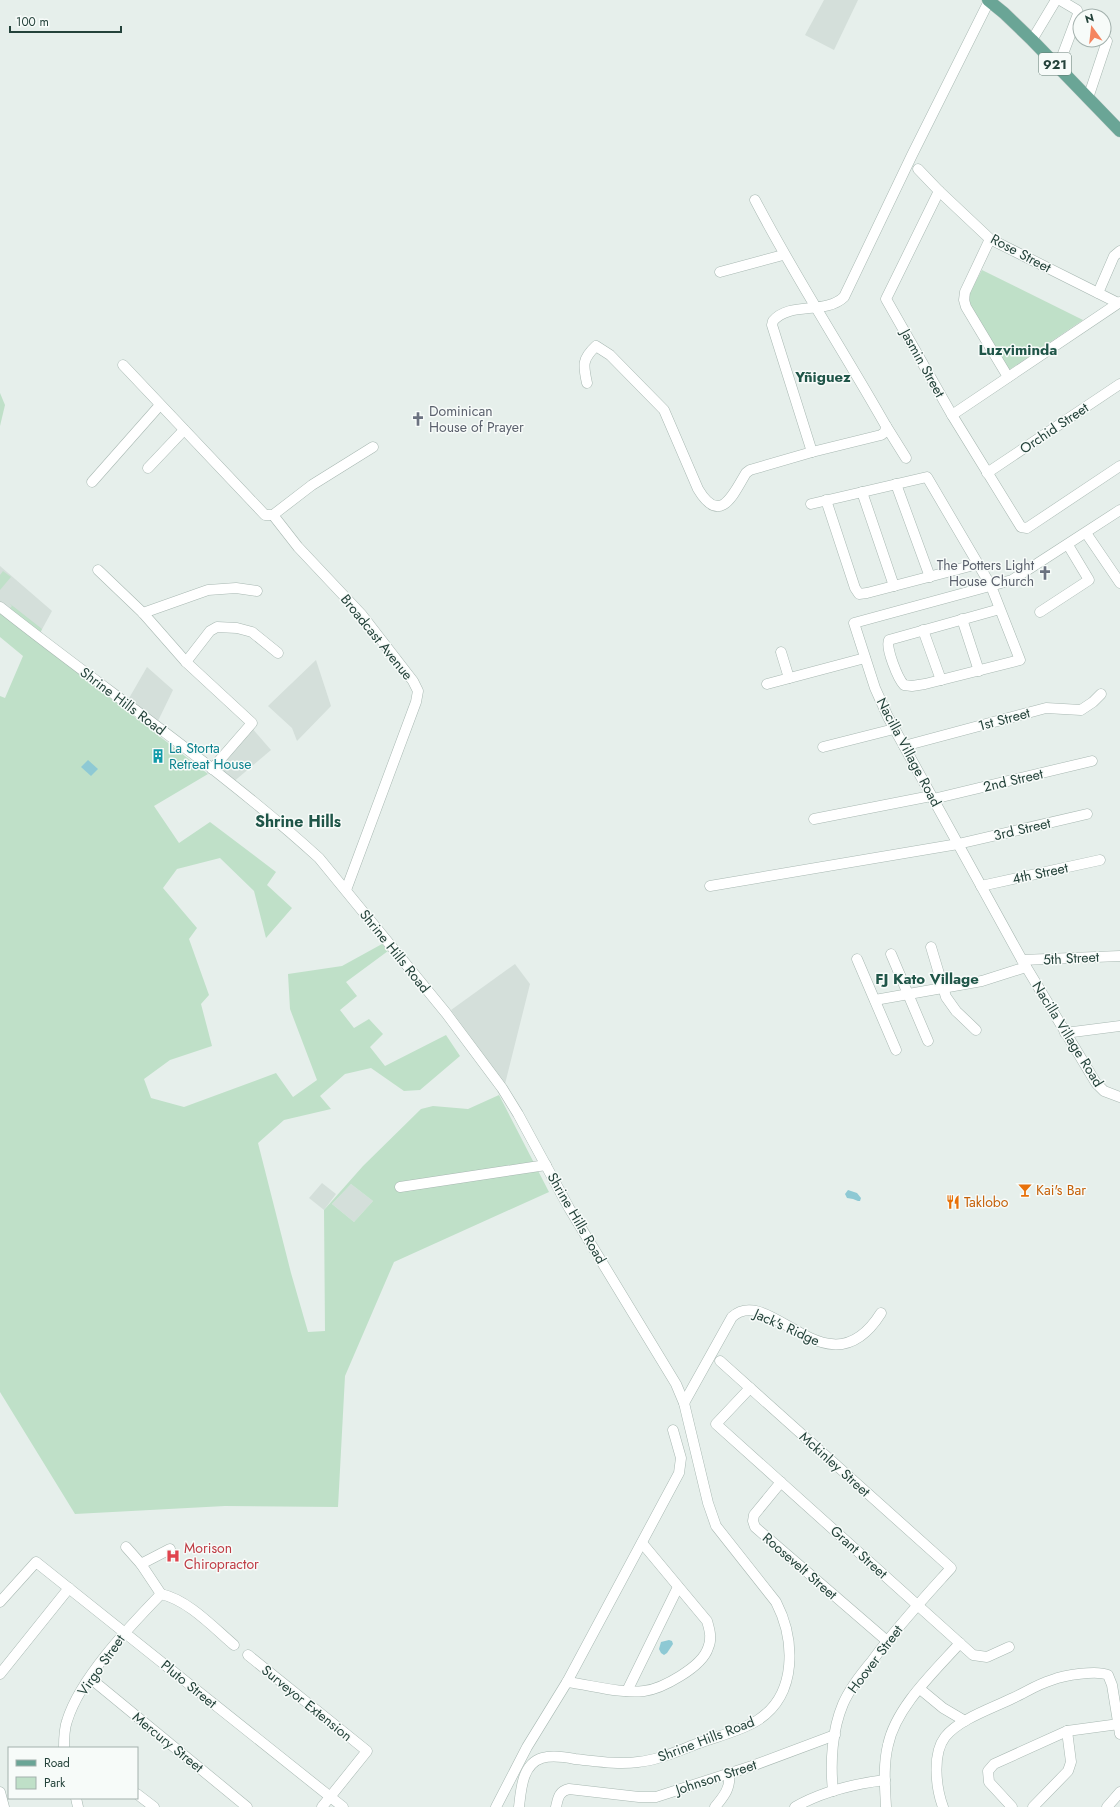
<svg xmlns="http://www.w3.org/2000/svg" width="1120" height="1807" viewBox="0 0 1120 1807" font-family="Jost,sans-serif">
<rect width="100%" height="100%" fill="#e6efeb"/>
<g fill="#d4dfda">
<polygon points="824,0 858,0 834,50 805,35"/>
<polygon points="0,566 52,611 40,633 0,602"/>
<polygon points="316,660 331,706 297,741 292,728 268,706"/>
<polygon points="147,667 173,690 157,723 128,700"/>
<polygon points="251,727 271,750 232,783 214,769"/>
<polygon points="515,964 530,984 505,1084 451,1010"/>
<polygon points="322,1183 336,1194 324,1210 309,1198"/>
<polygon points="351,1184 373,1201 354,1222 332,1204"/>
</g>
<g fill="#bfe0c8" fill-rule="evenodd">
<polygon points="982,270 1083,320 1009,370 970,305 970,292"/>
<polygon points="0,393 5,405 0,426"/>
<polygon points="3,571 11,577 0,590 0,575"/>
<polygon points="9,603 42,629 40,633 9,609 12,606"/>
<path d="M 0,612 L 208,774 L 154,806 L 179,843 L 210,822 L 276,872 L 267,885 L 292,908 L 266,938 L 254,891 L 220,858 L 177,869 L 163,888 L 197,928 L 189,939 L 209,995 L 201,1004 L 212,1046 L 170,1060 L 144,1079 L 151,1098 L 184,1107 L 276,1073 L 293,1097 L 317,1080 L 290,1009 L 288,974 L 342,966 L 382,944 L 388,951 L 346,982 L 357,996 L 340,1010 L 354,1028 L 369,1019 L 383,1034 L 370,1047 L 385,1066 L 446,1035 L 460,1056 L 420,1090 L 404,1091 L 371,1068 L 345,1074 L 320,1096 L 331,1109 L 284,1120 L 258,1143 L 291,1273 L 308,1332 L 325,1331 L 324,1210 L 363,1166 L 421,1109 L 433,1106 L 468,1109 L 499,1095 L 549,1192 L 394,1262 L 345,1376 L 338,1507 L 225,1506 L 75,1514 L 0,1392 L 0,696 L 5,698 L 23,656 L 0,637 ZM 351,1184 L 373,1201 L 354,1222 L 332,1204 Z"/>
</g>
<g fill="#8ec9d4">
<polygon points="88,760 98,769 91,776 81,767"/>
<polygon points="848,1190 857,1193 861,1198 860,1201 858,1201 853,1199 847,1198 845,1194"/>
<polygon points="669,1640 672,1641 673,1644 667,1653 664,1655 661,1653 659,1649 661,1642"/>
</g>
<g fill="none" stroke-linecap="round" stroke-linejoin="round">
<defs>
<g id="minor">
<polyline points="1032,40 1056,0"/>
<polyline points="1058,67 1078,14 1077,10 1060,0"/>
<polyline points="1088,98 1107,41"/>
<polyline points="918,169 939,191 990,239 1118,303"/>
<polyline points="939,191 886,299 952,415 1021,527 1027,528 1120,466"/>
<polyline points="990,239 965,292 964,300 966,307 1008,377"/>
<polyline points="720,272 783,255"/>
<polyline points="1098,293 1114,256 1120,251"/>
<polyline points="123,365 265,515 273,515 312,485 373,447"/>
<path d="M 587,383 C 583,365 582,359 596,346 L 610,355 L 664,410 L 698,489 C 720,526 733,495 746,473 L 750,470 L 812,452 L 881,435 L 885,432 L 886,426 C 843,350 795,277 755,200"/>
<polyline points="952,415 1120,302"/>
<polyline points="886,426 906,458"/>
<path d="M 812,452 L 772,325 L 773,321 C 790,301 825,315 844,297 L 912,155 L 989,1"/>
<polyline points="148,468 184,430"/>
<polyline points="987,473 1120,384"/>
<polyline points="92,482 160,405"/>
<polyline points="896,484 930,577"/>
<polyline points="862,492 894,586"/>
<polyline points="826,500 855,588 859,594 867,593 978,564"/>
<path d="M 811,504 L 927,477 L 991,586 L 1020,660 L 925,684 L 912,686 L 904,685 C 898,679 885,647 889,640 L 1000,609"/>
<polyline points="1120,510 1012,580 854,623 875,688 888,717 1022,960 1096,1083 1104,1091 1120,1097"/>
<polyline points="273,515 298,547 362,615 413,681 418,691 416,702 346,890"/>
<polyline points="1086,533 1120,583"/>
<polyline points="98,570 143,613 186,662 252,723 212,769"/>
<path d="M 0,607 C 106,691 219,767 319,858 L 446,1013 L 502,1088 L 518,1114 L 569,1208 L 676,1384 L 684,1403 L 708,1503 L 716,1526 L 776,1602 C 795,1639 798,1694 758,1720 C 741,1731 718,1736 699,1743 C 680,1750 659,1760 638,1762 C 618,1765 595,1761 575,1759 C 565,1757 552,1755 542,1758 C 522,1764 521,1790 519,1807"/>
<polyline points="1040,612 1089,580 1068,545"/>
<polyline points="143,613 208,590 236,588 257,591"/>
<polyline points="962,619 979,671"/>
<polyline points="923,630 941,680"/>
<polyline points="781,652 789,678"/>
<polyline points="186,662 210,631 217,627 237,628 252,632 278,653"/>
<polyline points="767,684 865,658"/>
<polyline points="904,746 1046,708 1081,710 1093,702 1101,694"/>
<polyline points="823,747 894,729"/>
<polyline points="933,799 1092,761"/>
<polyline points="814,819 931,796"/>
<polyline points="710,886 958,844 1087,814"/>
<polyline points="981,886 1100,860"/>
<polyline points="931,947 946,997 956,1011 976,1030"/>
<polyline points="891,954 928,1041"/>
<polyline points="857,959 896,1050"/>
<polyline points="1022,960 1120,956"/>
<polyline points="875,1000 982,981 1026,967"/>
<polyline points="1065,1033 1120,1026"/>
<polyline points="400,1187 546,1165"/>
<path d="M 720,1361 L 951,1568 C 924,1598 896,1628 872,1661 C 861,1674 850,1688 843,1704 C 832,1730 830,1763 833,1791"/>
<polyline points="750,1388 716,1424 973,1655 987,1657 1009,1647"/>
<path d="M 684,1403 L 732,1317 C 770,1282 828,1397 881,1313"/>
<polyline points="781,1482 754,1515 753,1521 755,1527 887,1641"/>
<polyline points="126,1547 141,1564 161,1594"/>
<polyline points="141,1564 170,1549"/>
<path d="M 161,1594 C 188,1600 213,1627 234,1645"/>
<polyline points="0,1602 36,1562 343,1807"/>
<polyline points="248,1655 367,1751 322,1807"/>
<polyline points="0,1674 69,1588"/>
<polyline points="90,1678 247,1807"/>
<path d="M 567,1682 C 591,1685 621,1694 644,1691 C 662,1689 702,1667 708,1648 C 712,1639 710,1631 707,1621 L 642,1543"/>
<polyline points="920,1689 943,1708 965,1721"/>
<polyline points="627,1691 678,1587"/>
<path d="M 64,1748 C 64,1739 64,1729 67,1721 C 80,1678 130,1626 161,1594"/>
<polyline points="0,1792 4,1807"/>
<polyline points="137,1794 154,1807"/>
<polyline points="76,1798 78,1807"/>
<polyline points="496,1807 527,1747 567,1682 679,1473 681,1458 673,1430"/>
<path d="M 556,1807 C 558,1798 559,1791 569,1789 L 639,1797 L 656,1797 L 752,1766 L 835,1735"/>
<path d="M 715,1807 C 724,1796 731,1788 729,1773"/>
<path d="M 795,1807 C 823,1791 853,1784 885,1780"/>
<path d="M 886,1807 C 885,1787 883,1765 888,1745 C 896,1707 934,1672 960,1643"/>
<path d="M 943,1807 C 936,1788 932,1754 945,1737 C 959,1719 993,1708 1013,1698 C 1026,1692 1038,1684 1052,1680 C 1064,1675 1097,1670 1108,1675 L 1112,1685 L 1120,1734"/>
<polyline points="1012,1807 989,1782 988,1771 994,1764 1067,1731 1119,1724"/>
<polyline points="1033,1807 1068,1771 1071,1762 1067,1731"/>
<polyline points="1107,1807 1120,1792"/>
</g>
<polyline id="major" points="988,0 1004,13 1032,40 1120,131"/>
</defs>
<use href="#minor" stroke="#a8b8b2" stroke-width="11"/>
<use href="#major" stroke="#c2cac8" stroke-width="13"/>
<use href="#minor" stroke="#fff" stroke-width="10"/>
<use href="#major" stroke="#6aa596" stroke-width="12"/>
</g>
<defs>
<symbol id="church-bare" viewBox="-9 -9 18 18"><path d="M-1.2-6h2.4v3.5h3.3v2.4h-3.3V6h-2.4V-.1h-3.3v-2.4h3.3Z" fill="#6b7280" stroke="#f7fbf9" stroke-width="2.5" paint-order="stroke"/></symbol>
<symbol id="building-bare" viewBox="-9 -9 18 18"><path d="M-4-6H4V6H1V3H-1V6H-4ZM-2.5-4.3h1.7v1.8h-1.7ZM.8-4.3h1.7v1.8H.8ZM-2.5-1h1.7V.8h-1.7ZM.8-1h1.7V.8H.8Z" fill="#0f9aa8" stroke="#f7fbf9" stroke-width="2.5" paint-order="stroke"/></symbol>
<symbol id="bar-bare" viewBox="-9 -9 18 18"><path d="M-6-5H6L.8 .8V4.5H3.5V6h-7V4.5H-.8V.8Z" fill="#e8710a" stroke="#f7fbf9" stroke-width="2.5" paint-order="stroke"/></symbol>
<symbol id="restaurant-bare" viewBox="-9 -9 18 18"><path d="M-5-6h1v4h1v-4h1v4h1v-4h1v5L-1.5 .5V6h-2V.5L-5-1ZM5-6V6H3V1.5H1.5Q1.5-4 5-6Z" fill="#e8710a" stroke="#f7fbf9" stroke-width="2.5" paint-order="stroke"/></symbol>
<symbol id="hospital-bare" viewBox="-9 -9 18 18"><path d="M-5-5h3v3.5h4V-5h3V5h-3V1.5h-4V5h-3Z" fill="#e0444e" stroke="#f7fbf9" stroke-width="2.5" paint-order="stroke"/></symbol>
</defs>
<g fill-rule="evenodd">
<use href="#church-bare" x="408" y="409" width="20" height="20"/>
<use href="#church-bare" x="1035" y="563" width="20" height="20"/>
<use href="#building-bare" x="148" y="746" width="20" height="20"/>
<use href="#bar-bare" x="1015" y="1180" width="20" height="20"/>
<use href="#restaurant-bare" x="943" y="1192" width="20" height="20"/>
<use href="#hospital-bare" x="163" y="1546" width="20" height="20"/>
</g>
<g text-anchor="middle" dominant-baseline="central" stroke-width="3" stroke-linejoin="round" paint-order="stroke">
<rect fill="#f7fbf9" stroke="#637a73" stroke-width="1" x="1039" y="53" width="32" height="22" rx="3"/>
<g font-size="13" font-weight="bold" fill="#24423a">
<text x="1055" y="64">921</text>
</g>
<g font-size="14" fill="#24423a" stroke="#f7fbf9">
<text transform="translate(1021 253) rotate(28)">Rose Street</text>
<text transform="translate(923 363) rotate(61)">Jasmin Street</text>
<text transform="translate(1054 428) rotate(-34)">Orchid Street</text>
<text transform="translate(377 637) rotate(51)">Broadcast Avenue</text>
<text transform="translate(123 701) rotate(37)">Shrine Hills Road</text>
<text transform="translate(1004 719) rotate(-15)">1st Street</text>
<text transform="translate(909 752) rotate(62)">Nacilla Village Road</text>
<text transform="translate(1013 780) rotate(-13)">2nd Street</text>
<text transform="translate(1022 829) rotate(-13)">3rd Street</text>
<text transform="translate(1040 873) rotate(-12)">4th Street</text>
<text transform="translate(395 951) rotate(51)">Shrine Hills Road</text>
<text transform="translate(1071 958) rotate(-3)">5th Street</text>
<text transform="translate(1068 1034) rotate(58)">Nacilla Village Road</text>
<text transform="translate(577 1218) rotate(60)">Shrine Hills Road</text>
<text transform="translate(787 1327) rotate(24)">Jack's Ridge</text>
<text transform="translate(835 1464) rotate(42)">Mckinley Street</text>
<text transform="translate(859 1552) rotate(42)">Grant Street</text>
<text transform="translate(800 1566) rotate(41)">Roosevelt Street</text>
<text transform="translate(875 1659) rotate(-53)">Hoover Street</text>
<text transform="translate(101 1665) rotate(-55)">Virgo Street</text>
<text transform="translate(189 1684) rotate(39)">Pluto Street</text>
<text transform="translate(307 1703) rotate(39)">Surveyor Extension</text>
<text transform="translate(706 1739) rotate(-21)">Shrine Hills Road</text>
<text transform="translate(168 1742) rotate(39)">Mercury Street</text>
<text transform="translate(716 1777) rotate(-18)">Johnson Street</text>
</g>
<g font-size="14" fill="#5b616d" stroke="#f7fbf9" text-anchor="start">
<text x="429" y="411">Dominican<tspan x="429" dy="16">House of Prayer</tspan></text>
<text x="1034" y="565" text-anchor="end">The Potters Light<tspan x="1034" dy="16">House Church</tspan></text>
</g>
<g font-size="14" fill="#0d838f" stroke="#f7fbf9" text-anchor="start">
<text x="169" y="748">La Storta<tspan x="169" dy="16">Retreat House</tspan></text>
</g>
<g font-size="14" fill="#c56008" stroke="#f7fbf9" text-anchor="start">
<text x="1036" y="1190">Kai's Bar</text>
<text x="964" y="1202">Taklobo</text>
</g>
<g font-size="14" fill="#be3a42" stroke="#f7fbf9" text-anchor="start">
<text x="184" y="1548">Morison<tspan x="184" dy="16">Chiropractor</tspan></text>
</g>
<g font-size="15" font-weight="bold" fill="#1f5548" stroke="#f7fbf9">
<text x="1018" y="350">Luzviminda</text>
<text x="823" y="377">Yñiguez</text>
<text x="927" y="979">FJ Kato Village</text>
</g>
<g font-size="16" font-weight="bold" fill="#1f5548" stroke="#f7fbf9">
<text x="298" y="821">Shrine Hills</text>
</g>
</g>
<rect x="8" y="1747" width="130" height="52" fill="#f7fbf9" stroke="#a3b1ad"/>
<rect x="16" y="1760" width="20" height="6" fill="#6aa596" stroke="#a3b1ad"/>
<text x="44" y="1767" font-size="12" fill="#24423a">Road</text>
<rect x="16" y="1777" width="20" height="12" fill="#bfe0c8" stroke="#a3b1ad"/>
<text x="44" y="1787" font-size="12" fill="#24423a">Park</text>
<g transform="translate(1092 28) rotate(345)"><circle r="19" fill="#f7fbf9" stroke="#a3b1ad"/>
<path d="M0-3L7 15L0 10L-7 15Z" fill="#f4845f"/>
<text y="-6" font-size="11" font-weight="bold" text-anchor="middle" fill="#24423a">N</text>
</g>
<path d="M10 26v6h111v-6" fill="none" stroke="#24423a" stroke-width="2"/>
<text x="16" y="26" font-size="12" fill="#24423a" stroke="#f7fbf9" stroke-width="3" paint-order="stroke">100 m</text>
</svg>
